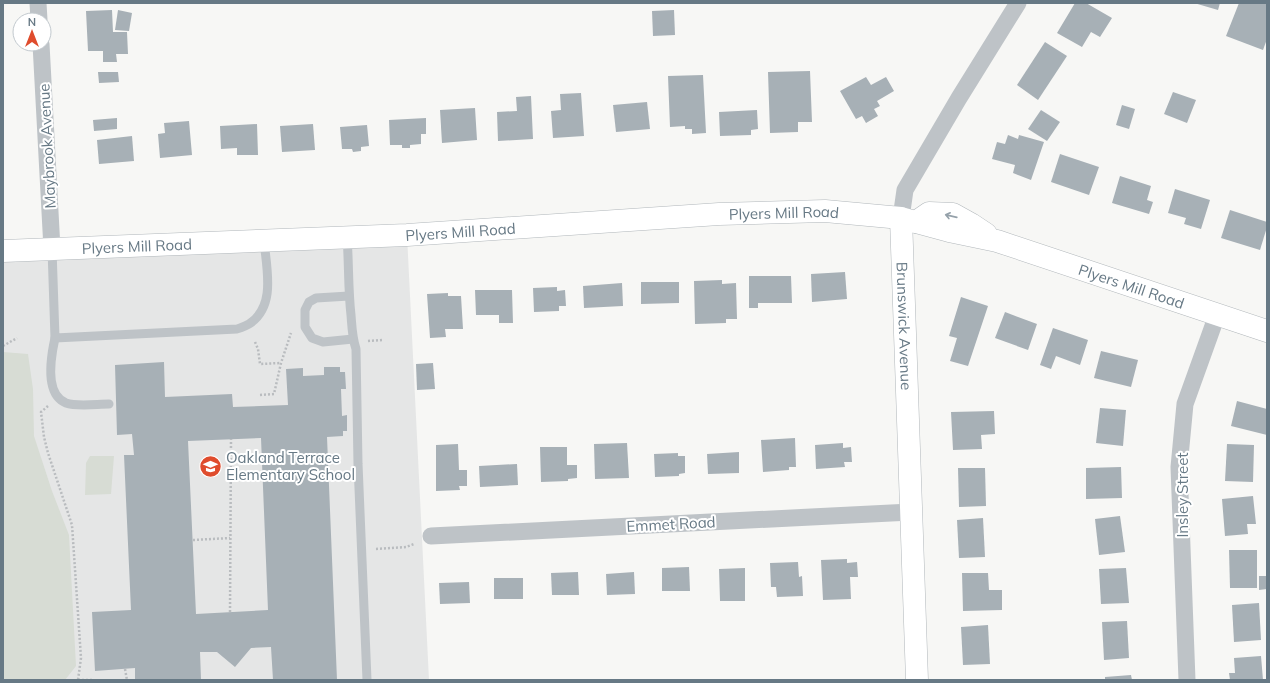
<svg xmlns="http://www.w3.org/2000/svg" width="1270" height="683" viewBox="0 0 1270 683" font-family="Mulish,sans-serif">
<rect width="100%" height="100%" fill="#f7f7f5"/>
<polygon fill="#e5e6e6" points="407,235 429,680 3,680 3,251"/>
<g fill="#d7dcd4">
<polygon points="3,352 28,354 33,389 34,436 52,491 69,535 76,666 65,680 3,680"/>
<polygon points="90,456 114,456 111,494 85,495 86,463"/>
</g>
<g fill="#a7b0b6" fill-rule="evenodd">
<polygon points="1075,3 1086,3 1112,18 1100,37 1091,32 1082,47 1057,33"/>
<polygon points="1194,3 1220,3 1218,10"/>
<polygon points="1239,3 1267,3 1267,39 1263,50 1226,36"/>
<polygon points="112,10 113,32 127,32 128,54 116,54 117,62 103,62 103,51 88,51 86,11"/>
<polygon points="118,10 132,13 129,31 115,30"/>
<polygon points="674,10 675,35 653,36 652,11"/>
<polygon points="1045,42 1067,56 1038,100 1017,85"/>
<polygon points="810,71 812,122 798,122 798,132 770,133 768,72"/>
<polygon points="98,72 118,72 119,82 99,83"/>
<polygon points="703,75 706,133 692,134 692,129 685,129 685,126 670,127 668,76"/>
<polygon points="866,77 871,85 886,77 894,91 877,101 880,106 874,109 878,116 866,123 862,116 856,119 840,91"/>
<polygon points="1173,92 1196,100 1187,123 1164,114"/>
<polygon points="581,93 584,136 553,138 551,111 561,110 560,94"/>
<polygon points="531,96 533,139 498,141 497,112 517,111 516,97"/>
<polygon points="647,102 650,129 616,132 613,105"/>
<polygon points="1122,105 1135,109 1129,129 1116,125"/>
<polygon points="475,108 477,140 442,143 440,110"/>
<polygon points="757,110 758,129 751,130 751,135 720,136 719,112"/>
<polygon points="1041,110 1060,122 1047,141 1028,129"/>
<polygon points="117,118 117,129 94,131 93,120"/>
<polygon points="426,118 426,134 421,134 421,144 410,145 410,148 402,148 402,145 390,145 389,120"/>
<polygon points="189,121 192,155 160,158 158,134 165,133 164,123"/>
<polygon points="257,124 258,155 237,155 237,148 221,149 220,126"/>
<polygon points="313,124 315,150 282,152 280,126"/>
<polygon points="367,125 369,146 361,147 361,151 353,152 352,149 342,149 340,127"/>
<polygon points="1008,135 1018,139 1019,135 1044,142 1031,180 1013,173 1015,165 992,159 997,142 1005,144"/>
<polygon points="132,136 134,161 99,164 97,140"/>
<polygon points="1060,154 1099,167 1089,195 1051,182"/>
<polygon points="1120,176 1151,186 1147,200 1153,202 1149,214 1112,203"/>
<polygon points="1175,189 1210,200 1201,229 1184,224 1186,218 1168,213"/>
<polygon points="1230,210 1267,222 1267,227 1260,250 1221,238"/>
<polygon points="845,272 847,299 812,302 811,274"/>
<polygon points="749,276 791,276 792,303 758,303 758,308 749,308"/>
<polygon points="722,280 722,284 736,283 737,319 726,319 726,323 695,324 694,281"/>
<polygon points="641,282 679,282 679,303 641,304"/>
<polygon points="622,283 623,306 584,308 583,286"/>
<polygon points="557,287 557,291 565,290 566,306 559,306 559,311 534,312 533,288"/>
<polygon points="475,290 512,290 513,323 499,323 499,315 476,315"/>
<polygon points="448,293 448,296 461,296 463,329 445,329 446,337 430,338 427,294"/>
<polygon points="961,297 988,306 968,366 950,361 957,338 949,336"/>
<polygon points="1005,312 1037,324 1028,350 995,338"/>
<polygon points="1053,328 1088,340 1080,365 1056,356 1051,369 1040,365"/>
<polygon points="1101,351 1138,360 1131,387 1094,378"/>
<path d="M 164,362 L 165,397 L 232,394 L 233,407 L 288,405 L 286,369 L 303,368 L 303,376 L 324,375 L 324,367 L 340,367 L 340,372 L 345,372 L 346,389 L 341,389 L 342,416 L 347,415 L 347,431 L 343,431 L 343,436 L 327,437 L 337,680 L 273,680 L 271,647 L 251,648 L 235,667 L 217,652 L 200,652 L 201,680 L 135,680 L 135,668 L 95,671 L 92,612 L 131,610 L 124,455 L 134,455 L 132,434 L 117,435 L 115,365 ZM 261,438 L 268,610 L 196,614 L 188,441 Z"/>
<polygon points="433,363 435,389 417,390 416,364"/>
<polygon points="1237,401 1267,409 1267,435 1231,426"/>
<polygon points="1100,408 1126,410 1123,446 1096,443"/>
<polygon points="994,411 995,434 981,435 982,449 953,450 951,412"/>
<polygon points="795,438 796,467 789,467 789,470 763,472 761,440"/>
<polygon points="627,443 629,478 595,479 594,444"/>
<polygon points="843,443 843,448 851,447 852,462 844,462 845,467 816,469 815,445"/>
<polygon points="458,444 459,470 467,470 467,486 459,486 460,490 436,491 436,445"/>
<polygon points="1227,444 1254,445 1253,482 1225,481"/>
<polygon points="540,447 567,447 567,465 577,465 577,478 568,479 568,481 541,482"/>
<polygon points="739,452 739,473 708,474 707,454"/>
<polygon points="678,453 678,456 685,456 685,473 679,474 679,476 655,477 654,454"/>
<polygon points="517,464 518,485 480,487 479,466"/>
<polygon points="1121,467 1122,498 1086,499 1086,468"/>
<polygon points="958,468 985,468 986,506 959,507"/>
<polygon points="1253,496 1256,524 1247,524 1248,534 1225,536 1222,499"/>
<polygon points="1120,516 1125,552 1099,555 1095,519"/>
<polygon points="983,518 985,557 959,558 957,520"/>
<polygon points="1229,550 1257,550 1257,588 1230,588"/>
<polygon points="847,559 847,563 857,562 858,577 850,577 851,599 823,600 821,560"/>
<polygon points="798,562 799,577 802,576 803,596 777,597 776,587 771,587 770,563"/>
<polygon points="689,567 690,591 662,591 662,568"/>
<polygon points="745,568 745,601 720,601 719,569"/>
<polygon points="1126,568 1129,603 1101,604 1099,569"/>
<polygon points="578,572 579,595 552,595 551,573"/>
<polygon points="634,572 635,594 607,595 606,574"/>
<polygon points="962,573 988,573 989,590 1002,590 1002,610 963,611"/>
<polygon points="1259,576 1267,576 1267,589 1259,590"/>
<rect x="494" y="578" width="29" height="21"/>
<polygon points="469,582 470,603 440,604 439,583"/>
<polygon points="1259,603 1261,640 1234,642 1232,605"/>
<polygon points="1127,621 1129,658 1104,660 1102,622"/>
<polygon points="988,625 990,664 963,665 961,627"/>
<polygon points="1261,656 1263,680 1230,680 1229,673 1235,673 1234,658"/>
<polygon points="1131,675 1132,680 1105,680 1105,677"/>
</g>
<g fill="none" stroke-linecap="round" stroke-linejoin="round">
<defs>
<g id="secondary">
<path id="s1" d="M 901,218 L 917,680"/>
<polyline points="916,222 929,213 953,214 971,224 986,234"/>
<path id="s2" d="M 3,251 L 407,235 L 719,214 L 825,211 L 901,218 L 949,231 L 997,241 L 1267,331"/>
</g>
</defs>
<use href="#secondary" stroke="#b1b7bb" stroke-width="23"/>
<g stroke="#b9bcbf" stroke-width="2.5" stroke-dasharray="2 2" stroke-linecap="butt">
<polyline points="368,341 382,340"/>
<polyline points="255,342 258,349 260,364 281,363"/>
<polyline points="3,346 17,338"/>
<polyline points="260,395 274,394 281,363 291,333"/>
<polyline points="48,406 41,412 44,437 48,453 72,525 81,658 78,680"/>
<polyline points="193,540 230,538"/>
<polyline points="376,549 406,547 414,544"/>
<polyline points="230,612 231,439"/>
<polyline points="125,669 127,680"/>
<polyline points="78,680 94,680"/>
</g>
<g stroke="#bec3c7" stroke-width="9">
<path d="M 347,237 C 349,263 348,289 351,315 C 352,327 352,337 356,349 L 358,464 L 367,680"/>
<path d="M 52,249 L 55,338 L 237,329 C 241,328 245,326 249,324 C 277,306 266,267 264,240"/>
<polyline points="349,296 316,298 309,302 305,310 305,327 312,338 323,342 353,339"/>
<path d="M 55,338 C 51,356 44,394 66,403 C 77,407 97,404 109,404"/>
</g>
<g stroke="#bec3c7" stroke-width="17">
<polyline points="38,3 39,20"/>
<polyline points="41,44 52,249"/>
<polyline points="901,218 905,190 959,98 1018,3"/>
<polyline points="431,536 911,512"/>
<polyline points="1187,680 1179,467 1185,404 1217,315"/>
</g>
<use href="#secondary" stroke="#fff" stroke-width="22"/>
</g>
<defs><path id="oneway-shaft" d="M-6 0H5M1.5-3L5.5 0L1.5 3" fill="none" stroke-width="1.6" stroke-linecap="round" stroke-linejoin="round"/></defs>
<use stroke="#95a1aa" href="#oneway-shaft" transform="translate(951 216) rotate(-167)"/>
<defs>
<symbol id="school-disc" viewBox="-11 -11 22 22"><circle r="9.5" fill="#df4c2d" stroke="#fff"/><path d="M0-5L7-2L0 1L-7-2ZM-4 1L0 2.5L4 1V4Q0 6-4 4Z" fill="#fff"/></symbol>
</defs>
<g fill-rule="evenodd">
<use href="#school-disc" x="198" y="454" width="25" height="25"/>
</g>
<g text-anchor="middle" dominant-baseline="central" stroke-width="4" stroke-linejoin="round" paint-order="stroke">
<g font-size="15" fill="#677985" stroke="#fff">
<text transform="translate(47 146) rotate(-93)">Maybrook Avenue</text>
<text stroke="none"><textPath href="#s2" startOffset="782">Plyers Mill Road</textPath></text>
<text stroke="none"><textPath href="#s2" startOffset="458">Plyers Mill Road</textPath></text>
<text stroke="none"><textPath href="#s2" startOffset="134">Plyers Mill Road</textPath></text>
<text stroke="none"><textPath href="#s2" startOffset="1140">Plyers Mill Road</textPath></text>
<text stroke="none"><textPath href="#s1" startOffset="108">Brunswick Avenue</textPath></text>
<text transform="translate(1182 495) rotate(-90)">Insley Street</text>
<text transform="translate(671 524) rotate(-3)">Emmet Road</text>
</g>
<g font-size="15" fill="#677985" stroke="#fff" text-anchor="start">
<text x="226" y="457">Oakland Terrace<tspan x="226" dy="17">Elementary School</tspan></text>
</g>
</g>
<rect width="1270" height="683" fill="none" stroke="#677985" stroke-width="8"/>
<g transform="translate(32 32)"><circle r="19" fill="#ffffff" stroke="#c2c9ce"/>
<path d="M0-3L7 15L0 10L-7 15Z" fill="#df4c2d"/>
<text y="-6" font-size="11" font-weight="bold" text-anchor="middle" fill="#677985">N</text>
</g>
</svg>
